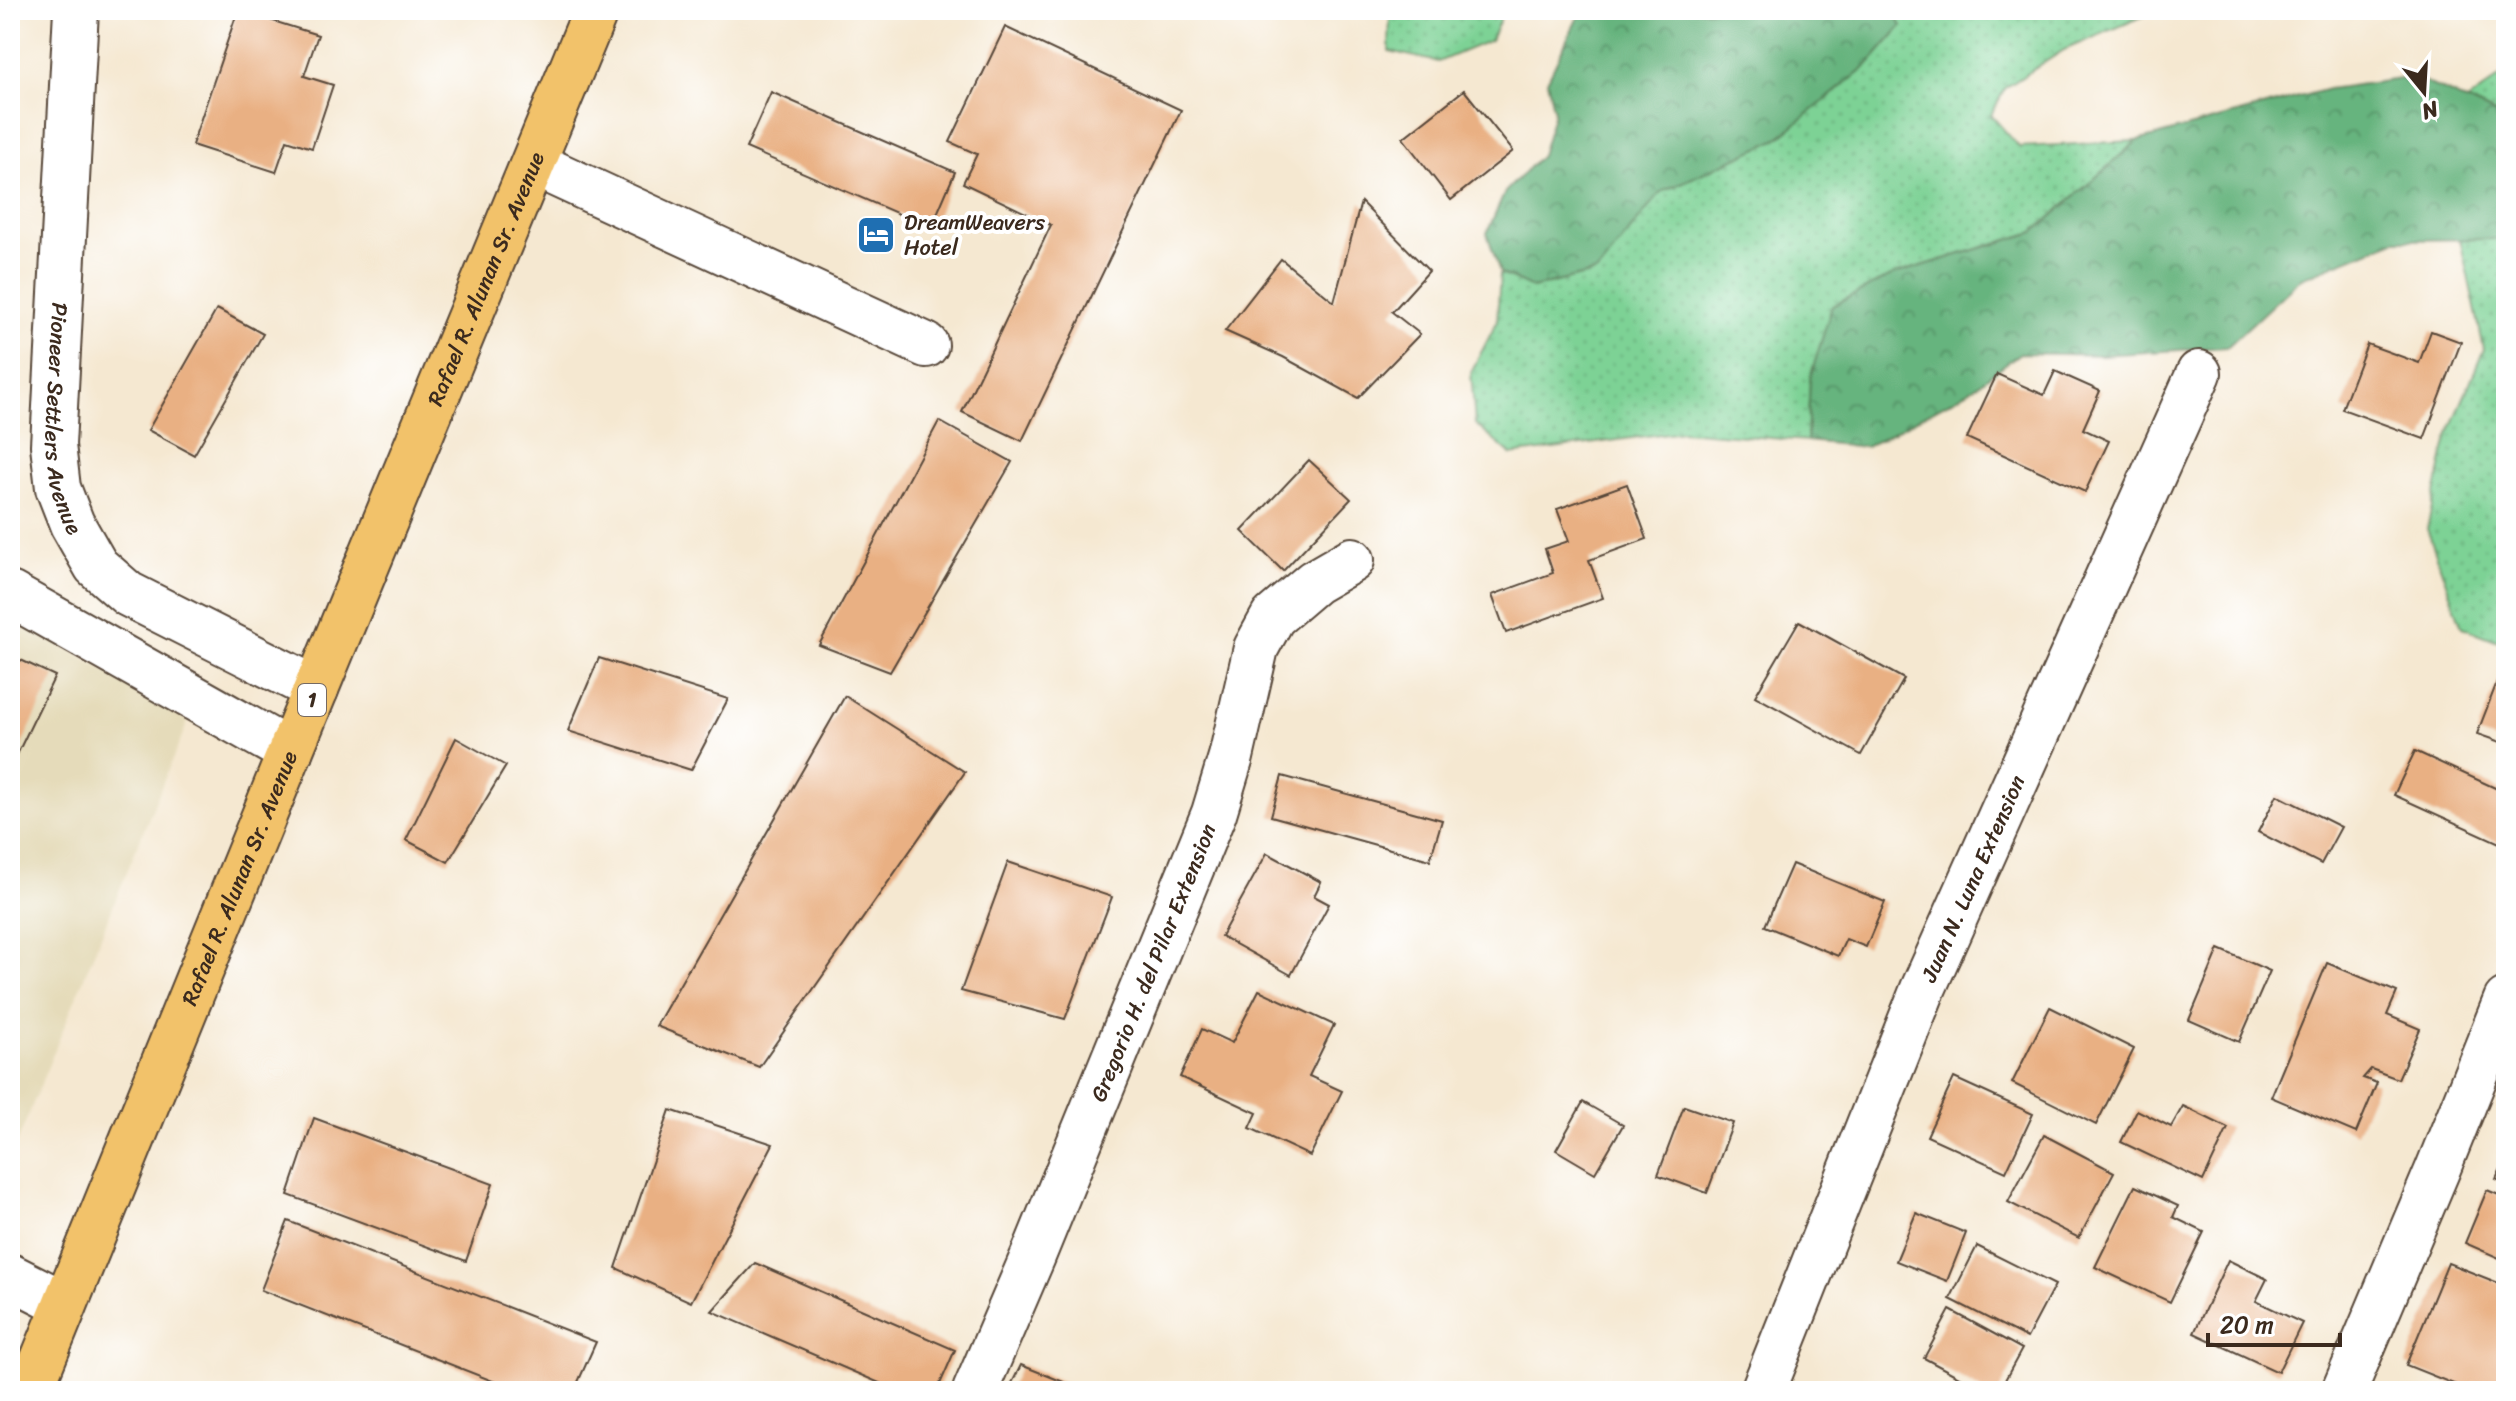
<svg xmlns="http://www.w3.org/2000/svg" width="2516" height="1401" viewBox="0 0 2516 1401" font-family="Sriracha,sans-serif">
<defs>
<pattern id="grass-dots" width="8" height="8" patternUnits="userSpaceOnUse" patternTransform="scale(2)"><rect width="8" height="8" fill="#7dd295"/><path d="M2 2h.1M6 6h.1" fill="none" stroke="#6db480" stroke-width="1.8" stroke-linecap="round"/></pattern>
<pattern id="forest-crowns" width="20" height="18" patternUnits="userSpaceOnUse" patternTransform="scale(2)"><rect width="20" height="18" fill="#66b47e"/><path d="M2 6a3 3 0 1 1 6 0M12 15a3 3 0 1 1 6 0" fill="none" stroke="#559367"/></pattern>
</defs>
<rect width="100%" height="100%" fill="#fff"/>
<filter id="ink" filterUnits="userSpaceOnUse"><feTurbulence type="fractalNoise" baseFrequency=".0125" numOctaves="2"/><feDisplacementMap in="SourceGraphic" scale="16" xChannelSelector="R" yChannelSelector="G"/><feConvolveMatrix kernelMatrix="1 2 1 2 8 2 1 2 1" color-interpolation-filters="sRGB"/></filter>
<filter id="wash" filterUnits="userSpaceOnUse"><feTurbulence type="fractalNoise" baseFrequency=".006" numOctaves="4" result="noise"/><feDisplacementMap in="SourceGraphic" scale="32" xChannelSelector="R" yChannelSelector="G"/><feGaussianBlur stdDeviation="1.8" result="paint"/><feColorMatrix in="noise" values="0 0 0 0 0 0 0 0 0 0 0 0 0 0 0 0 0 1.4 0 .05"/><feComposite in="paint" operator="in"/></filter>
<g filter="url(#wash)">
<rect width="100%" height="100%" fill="#f5e8d1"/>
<polygon fill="#e5dbba" points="10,617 68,649 188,721 10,1160"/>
<g fill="url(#grass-dots)" stroke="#5c7e5a" stroke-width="2">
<polygon points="1390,10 1504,10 1491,40 1438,62 1389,51"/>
<polygon points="1892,10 2158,10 2064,50 2005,88 1991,115 2019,147 2137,141 2034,232 1895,274 1810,378 1807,441 1682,431 1511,455 1475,424 1471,372 1497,322 1500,273 1532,288 1597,272 1661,192 1776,140 1867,66 1902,26"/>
<polygon points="2506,73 2506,119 2467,101"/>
<polygon points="2506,233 2506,644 2462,627 2427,529 2449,433 2484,349 2460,239 2499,239"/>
</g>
<g fill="url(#forest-crowns)" stroke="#506f4e" stroke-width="2">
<polygon points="1584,10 1892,10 1902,26 1867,66 1776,140 1661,192 1597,272 1532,288 1500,273 1487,233 1505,192 1541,155 1554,112 1547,81 1577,19"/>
<polygon points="2414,77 2506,119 2506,233 2499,239 2395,240 2301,278 2227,347 2101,355 2020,353 1969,391 1866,447 1807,441 1810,378 1832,306 1895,274 2034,232 2137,141 2328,89"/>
</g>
<g id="blocks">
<g fill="#e9b083">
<polygon points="238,10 318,35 304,76 333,85 312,148 287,140 276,172 192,145"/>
<polygon points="1005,27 1181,110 1022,441 962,412 1051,225 963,183 977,154 950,142"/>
<polygon points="1464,90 1513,151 1451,200 1403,138"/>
<polygon points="771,92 955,172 931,228 746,148"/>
<polygon points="1361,202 1429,271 1392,312 1420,334 1358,398 1283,357 1225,331 1281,259 1334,302"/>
<polygon points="217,309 263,334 194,455 148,430"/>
<polygon points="2431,331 2461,342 2424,439 2342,409 2367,344 2419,363"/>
<polygon points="2055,371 2100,391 2083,429 2109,441 2085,492 1967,438 1997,374 2044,395"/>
<polygon points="939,421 1012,462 890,672 819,645"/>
<polygon points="1309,460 1351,499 1283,571 1242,531"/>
<polygon points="1627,484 1647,539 1589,560 1603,598 1506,633 1492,595 1553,573 1545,549 1569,541 1557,509"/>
<polygon points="1799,621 1904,679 1861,755 1755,696"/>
<polygon points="10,655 55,676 10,769"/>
<polygon points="599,658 728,699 691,770 568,731"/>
<polygon points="2506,659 2506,744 2477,734"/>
<polygon points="845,696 965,772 759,1067 656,1026"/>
<polygon points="456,738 506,766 448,862 406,840"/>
<polygon points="2415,751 2506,793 2506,846 2394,795"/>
<polygon points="1282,776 1442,820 1430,860 1271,816"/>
<polygon points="2277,795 2341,827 2321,864 2258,832"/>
<polygon points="1267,853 1321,882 1314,896 1329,904 1291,975 1221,936"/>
<polygon points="1008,862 1112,897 1065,1019 961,991"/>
<polygon points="1792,864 1885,902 1866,947 1846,939 1838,956 1765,926"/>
<polygon points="2219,949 2270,971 2239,1042 2189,1020"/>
<polygon points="2327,963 2397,992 2387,1015 2420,1029 2398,1079 2371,1069 2363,1078 2377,1083 2356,1133 2271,1097"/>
<polygon points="1259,990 1334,1025 1309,1076 1342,1091 1310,1156 1250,1128 1257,1113 1180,1077 1202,1029 1232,1043"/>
<polygon points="2050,1007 2134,1049 2096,1125 2012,1083"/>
<polygon points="1954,1078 2033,1114 2006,1172 1927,1136"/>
<polygon points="1583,1102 1623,1125 1595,1173 1556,1150"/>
<polygon points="1684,1106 1733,1123 1707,1193 1658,1175"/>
<polygon points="2183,1106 2228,1128 2203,1181 2121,1142 2137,1110 2171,1127"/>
<polygon points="670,1110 773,1144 691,1302 616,1268"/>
<polygon points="314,1118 493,1184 466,1261 288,1195"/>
<polygon points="2044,1135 2114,1172 2079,1238 2008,1202"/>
<polygon points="2506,1158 2506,1184 2496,1179"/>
<polygon points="2135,1186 2178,1206 2173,1217 2204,1232 2170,1302 2095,1267"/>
<polygon points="2487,1190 2506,1198 2506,1261 2465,1243"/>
<polygon points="1916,1213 1966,1233 1947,1281 1896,1261"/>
<polygon points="288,1221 596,1342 574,1391 518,1391 261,1290"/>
<polygon points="1977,1246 2055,1285 2027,1338 1950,1299"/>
<polygon points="2228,1260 2267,1279 2256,1301 2302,1323 2278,1372 2194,1333"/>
<polygon points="755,1263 955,1350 937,1391 898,1391 712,1311"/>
<polygon points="2448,1263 2506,1286 2506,1391 2471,1391 2406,1365"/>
<polygon points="1950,1310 2022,1349 1999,1391 1985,1391 1924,1358"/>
<polygon points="1021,1365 1086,1391 1008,1391"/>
</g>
</g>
</g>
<g filter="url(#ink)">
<use href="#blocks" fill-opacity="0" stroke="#574639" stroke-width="2"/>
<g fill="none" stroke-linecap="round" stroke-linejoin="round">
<defs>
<g id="minor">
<path id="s1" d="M 76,10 L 53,445 L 58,488 L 72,524 L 96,566 L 128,594 L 316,689"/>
<polyline points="534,164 926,345"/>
<polyline points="10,594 290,752"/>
<polyline points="10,1276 65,1304"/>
<path id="s2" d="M 975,1391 L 1033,1256 L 1214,813 L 1231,757 L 1256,648 L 1273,617 L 1314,582 L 1352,560"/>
<path id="s3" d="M 1763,1391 L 1923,989 L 2199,373"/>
<polyline points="2344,1391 2437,1171 2506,1000"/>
</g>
<g id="highway">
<path id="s4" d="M 30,1391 L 290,752 L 596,10"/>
</g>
</defs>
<use href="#minor" stroke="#574639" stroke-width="48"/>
<use href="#highway" stroke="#574639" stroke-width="48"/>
<use href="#minor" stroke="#fff" stroke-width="44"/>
<use href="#highway" stroke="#f2c26a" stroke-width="44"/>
</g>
</g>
<defs>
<symbol id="hotel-square" viewBox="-11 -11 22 22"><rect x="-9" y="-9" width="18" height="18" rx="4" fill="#1f6fb2" stroke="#fff"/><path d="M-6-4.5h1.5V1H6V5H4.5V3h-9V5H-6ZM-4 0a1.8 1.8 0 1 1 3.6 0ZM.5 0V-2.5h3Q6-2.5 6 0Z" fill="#fff"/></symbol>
</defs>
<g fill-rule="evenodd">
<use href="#hotel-square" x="854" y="213" width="44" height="44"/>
</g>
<g text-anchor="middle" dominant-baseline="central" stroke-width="8" stroke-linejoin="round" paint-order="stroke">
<rect fill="#fff" stroke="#766a62" stroke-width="2" x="298" y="684" width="28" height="32" rx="6"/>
<g font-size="20" font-weight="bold" fill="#3b2a1e">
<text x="312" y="700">1</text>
</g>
<g font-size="22" fill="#3b2a1e" stroke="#fff" text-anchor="start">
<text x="904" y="222">DreamWeavers<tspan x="904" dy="25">Hotel</tspan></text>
</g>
<g font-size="22" fill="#3b2a1e" stroke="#fff">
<text stroke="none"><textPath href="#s4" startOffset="1202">Rafael R. Alunan Sr. Avenue</textPath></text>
<text stroke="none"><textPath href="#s1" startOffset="410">Pioneer Settlers Avenue</textPath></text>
<text stroke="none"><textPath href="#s4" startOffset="554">Rafael R. Alunan Sr. Avenue</textPath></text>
<text stroke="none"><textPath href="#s3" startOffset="554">Juan N. Luna Extension</textPath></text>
<text stroke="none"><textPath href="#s2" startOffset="464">Gregorio H. del Pilar Extension</textPath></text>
</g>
</g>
<rect width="2516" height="1401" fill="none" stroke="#fff" stroke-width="40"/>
<g transform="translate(2424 92) rotate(162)" stroke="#ffffff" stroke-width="6" paint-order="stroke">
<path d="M0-6L14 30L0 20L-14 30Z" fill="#3b2a1e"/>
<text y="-12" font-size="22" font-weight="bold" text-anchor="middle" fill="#3b2a1e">N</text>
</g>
<path d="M2208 1333v12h132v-12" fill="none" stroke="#3b2a1e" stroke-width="4"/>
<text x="2220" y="1333" font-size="24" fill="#3b2a1e" stroke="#ffffff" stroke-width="6" paint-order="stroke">20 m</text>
</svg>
